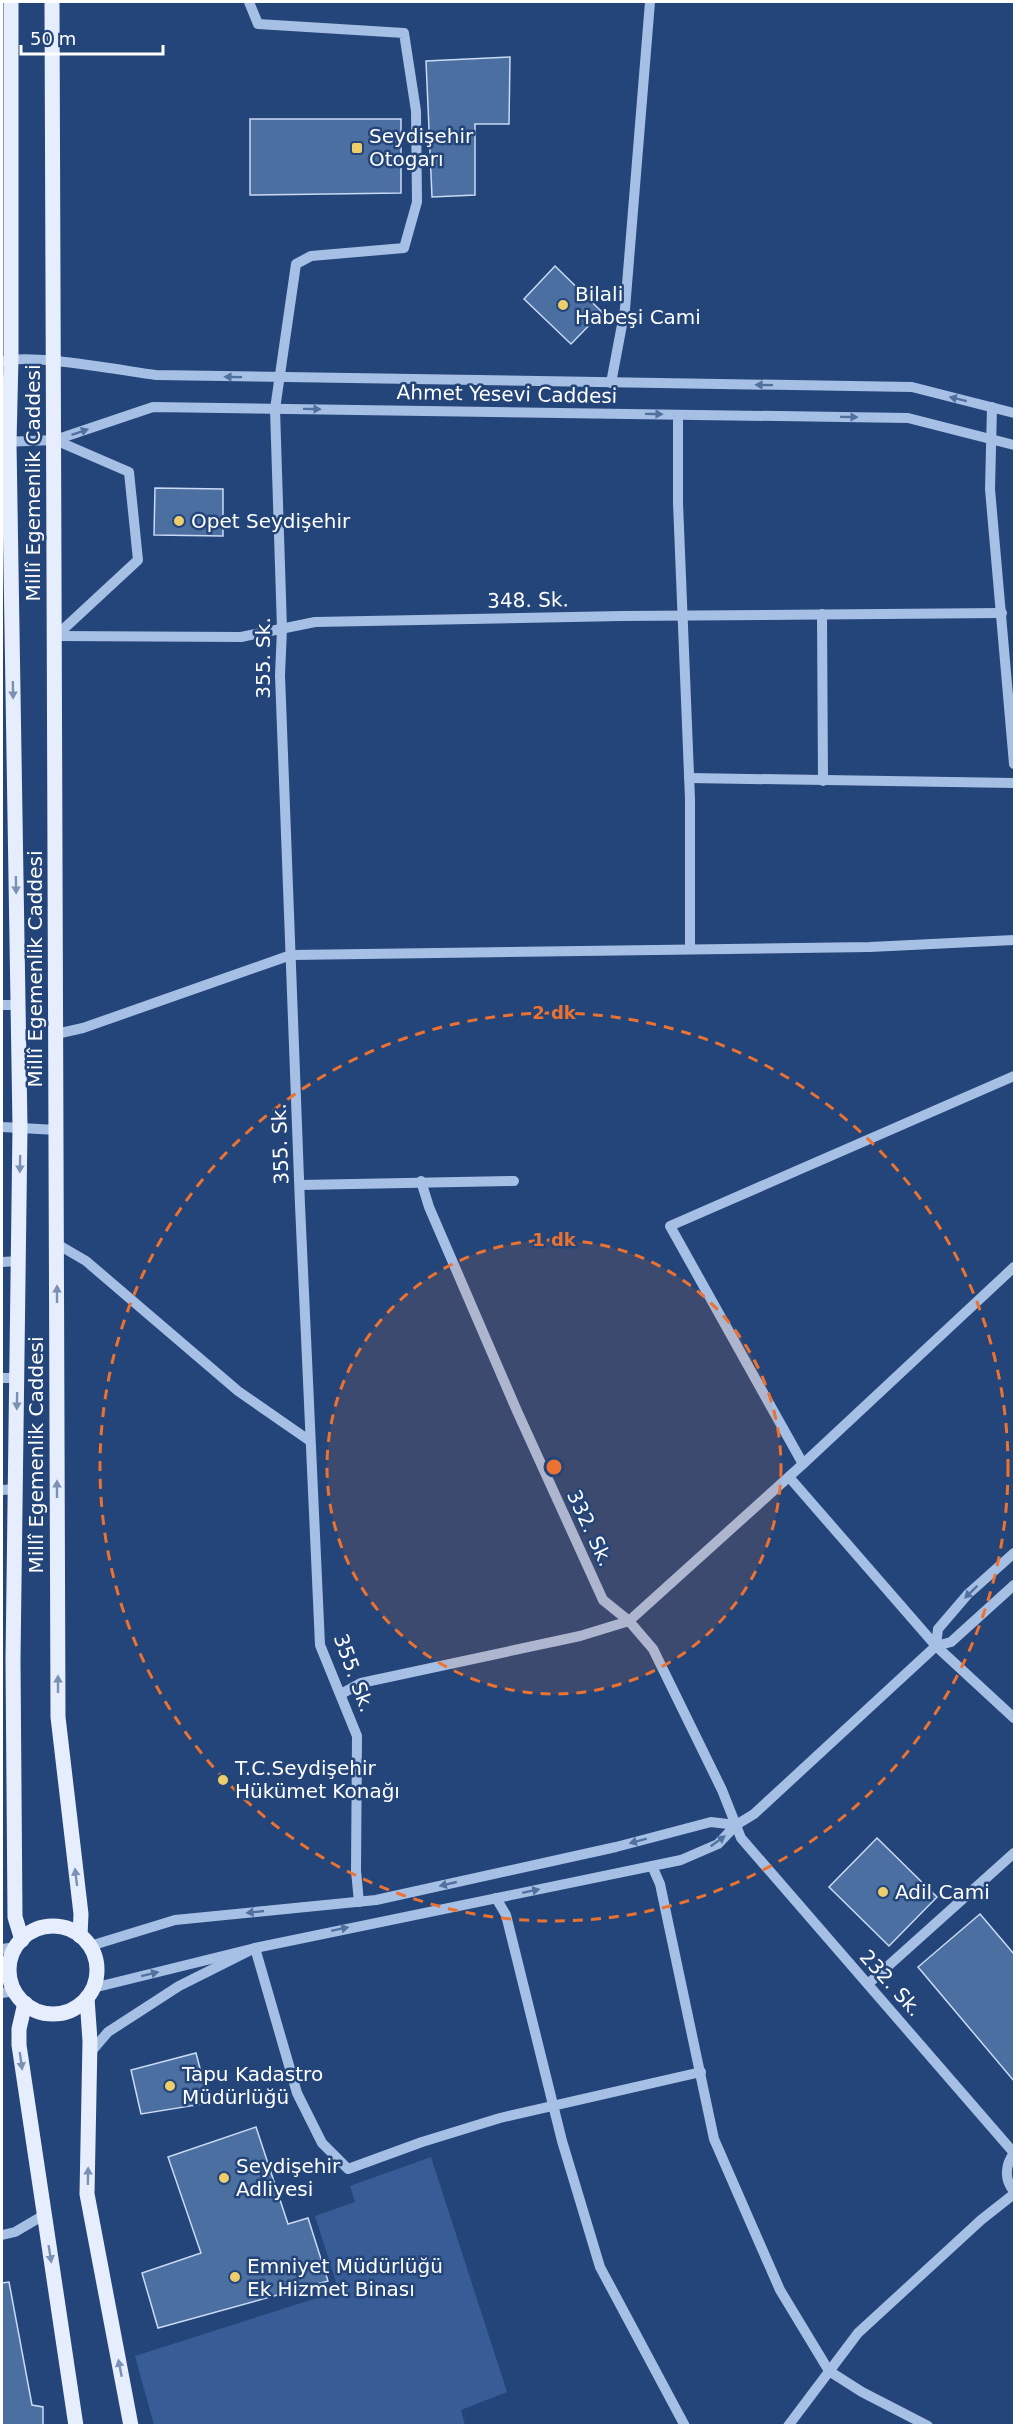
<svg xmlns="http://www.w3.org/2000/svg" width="1016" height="2427" viewBox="0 0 1016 2427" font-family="'DejaVu Sans',sans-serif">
<rect width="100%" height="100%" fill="#244579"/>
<polygon fill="#385d96" points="431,2157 507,2392 461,2410 465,2425 154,2425 135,2356 339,2291 315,2216 355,2202 350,2186"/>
<g fill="#4c6fa2" stroke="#c9daf3" stroke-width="1.5">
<polygon points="510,57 509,124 475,124 475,195 432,197 426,61"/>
<polygon points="250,119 401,119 401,193 250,195"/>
<polygon points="555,266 602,312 571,344 524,299"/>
<polygon points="155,488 223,489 223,536 154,535"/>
<polygon points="877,1838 937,1897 889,1946 829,1887"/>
<polygon points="980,1914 1014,1954 1014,2081 918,1967"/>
<polygon points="196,2053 209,2103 141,2114 131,2070"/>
<polygon points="256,2127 288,2224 308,2218 328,2281 158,2328 142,2273 201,2253 168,2157"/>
<polygon points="9,2282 32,2405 43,2407 43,2426 2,2426 2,2283"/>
</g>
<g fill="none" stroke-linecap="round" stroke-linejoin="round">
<g stroke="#a6bfe4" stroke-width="10">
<polyline points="249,2 258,24 404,33 416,111 417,202 404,248 311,256 296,264 275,409 282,629 280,675 300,1205 320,1645 357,1736 356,1871 359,1902"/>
<path d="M 2,362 C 26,352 124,371 156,375 L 912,387 L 1014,413"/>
<polyline points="611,383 625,309 650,2"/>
<polyline points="992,407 990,489 1014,764"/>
<polyline points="678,415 678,503 690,799 690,949"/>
<polyline points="55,440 129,472 138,560 56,636"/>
<polyline points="2,442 55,440 153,407 908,418 1014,445"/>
<polyline points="822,614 823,781"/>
<polyline points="56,636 241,637 315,622 622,616 1002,613"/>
<polyline points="689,778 1014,783"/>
<polyline points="2,1005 18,1005"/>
<polyline points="56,1034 83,1028 291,955 870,947 1014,940"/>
<polyline points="2,1127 57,1130"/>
<polyline points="421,1181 429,1207 517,1411 603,1600 629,1621 653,1649 722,1790 741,1838 1014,2153"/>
<polyline points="300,1185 514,1181"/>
<polyline points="57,1244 86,1261 238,1391 310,1441"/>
<polyline points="2,1262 18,1261"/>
<polyline points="2,1378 17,1378"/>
<polyline points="803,1464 670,1226 1014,1076"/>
<polyline points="789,1477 936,1646 1014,1718"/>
<polyline points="2,1490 16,1489"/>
<polyline points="936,1646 938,1629 968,1594 1014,1553"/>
<polyline points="341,1694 361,1683 580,1636 629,1621 803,1464 1014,1267"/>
<polyline points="652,1866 660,1884 714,2139 780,2290 829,2371 862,2392 928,2426"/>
<polyline points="496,1898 506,1915 562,2141 600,2267 685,2426"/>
<polyline points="90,1946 175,1920 376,1900 616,1847 711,1822 736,1825"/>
<polyline points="2,1949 16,1947"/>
<polyline points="868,1984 1014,1853"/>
<polyline points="93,1988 255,1948 681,1860 718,1844 736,1825 754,1814 936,1646 951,1642 1014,1585"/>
<polyline points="2,1993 14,1991"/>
<polyline points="90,2053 108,2032 179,1986 255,1948 297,2093 322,2143 348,2169 422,2142 500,2118 701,2072"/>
<path d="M 1014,2153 C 1005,2165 1004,2180 1014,2191"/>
<polyline points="2,2235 15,2232 44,2215"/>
<polyline points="788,2426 858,2333 981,2220 1014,2194"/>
</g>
<g stroke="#e6edfc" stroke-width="15">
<polyline points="11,2 11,358 9,443 20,1127 13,1660 15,1917 22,1940"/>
<polyline points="52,2 58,1717 81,1914 80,1936"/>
<circle cx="53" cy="1970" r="44"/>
<polyline points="87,1998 90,2041 87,2194 131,2426"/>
<polyline points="25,2003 19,2029 19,2045 76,2426"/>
</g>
</g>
<defs><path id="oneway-solid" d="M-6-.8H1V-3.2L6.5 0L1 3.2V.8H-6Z" transform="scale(1.5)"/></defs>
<g fill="#52709e">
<use href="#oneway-solid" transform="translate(233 377) rotate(-179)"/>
<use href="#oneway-solid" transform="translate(764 385) rotate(-179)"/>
<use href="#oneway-solid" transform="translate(958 399) rotate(-166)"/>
<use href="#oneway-solid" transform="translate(312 409) rotate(1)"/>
<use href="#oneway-solid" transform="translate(654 414) rotate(1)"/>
<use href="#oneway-solid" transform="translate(849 417) rotate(1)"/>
<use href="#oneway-solid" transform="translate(80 432) rotate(-19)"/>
<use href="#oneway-solid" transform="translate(971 1592) rotate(136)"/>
<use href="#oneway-solid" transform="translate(638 1841) rotate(165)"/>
<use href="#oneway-solid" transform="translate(718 1841) rotate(-36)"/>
<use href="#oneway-solid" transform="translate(448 1884) rotate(167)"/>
<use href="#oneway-solid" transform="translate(531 1891) rotate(-12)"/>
<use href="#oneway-solid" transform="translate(255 1912) rotate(174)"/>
<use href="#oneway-solid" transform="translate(340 1929) rotate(-12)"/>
<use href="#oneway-solid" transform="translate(150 1974) rotate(-14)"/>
</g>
<g fill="#7b91b4">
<use href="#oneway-solid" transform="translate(13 690) rotate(89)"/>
<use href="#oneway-solid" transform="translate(16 885) rotate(89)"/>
<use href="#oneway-solid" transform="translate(20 1164) rotate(91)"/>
<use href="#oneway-solid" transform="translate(57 1294) rotate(-90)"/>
<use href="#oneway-solid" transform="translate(17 1401) rotate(91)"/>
<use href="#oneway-solid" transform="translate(57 1489) rotate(-90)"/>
<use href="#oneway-solid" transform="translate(58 1684) rotate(-90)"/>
<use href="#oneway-solid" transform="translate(76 1877) rotate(-97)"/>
<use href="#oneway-solid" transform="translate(21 2061) rotate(82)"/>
<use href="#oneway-solid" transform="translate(88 2176) rotate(-89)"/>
<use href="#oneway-solid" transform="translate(50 2254) rotate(81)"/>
<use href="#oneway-solid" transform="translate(120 2368) rotate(-101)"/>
</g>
<circle cx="554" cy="1467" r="227" fill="#eb7230" fill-opacity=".12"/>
<g fill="none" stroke="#eb7230" stroke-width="3" stroke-dasharray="10 8">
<circle cx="554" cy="1467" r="227"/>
<circle cx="554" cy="1467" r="454"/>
</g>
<g fill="#edce6b" stroke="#244579" stroke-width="2">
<rect x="351" y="142" width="12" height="12" rx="3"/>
<circle cx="563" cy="305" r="6"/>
<circle cx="179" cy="521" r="6"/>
<circle cx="223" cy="1780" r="6"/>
<circle cx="883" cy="1892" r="6"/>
<circle cx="170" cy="2086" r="6"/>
<circle cx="224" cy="2178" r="6"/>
<circle cx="235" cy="2277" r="6"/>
</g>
<g text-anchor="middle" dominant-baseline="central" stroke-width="5" stroke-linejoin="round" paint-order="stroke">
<g font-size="20" fill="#fff" stroke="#244579" text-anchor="start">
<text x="369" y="136">Seydişehir<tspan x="369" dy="23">Otogarı</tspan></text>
<text x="575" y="294">Bilali<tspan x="575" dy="23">Habeşi Cami</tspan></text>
<text x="191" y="521">Opet Seydişehir</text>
<text x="235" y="1768">T.C.Seydişehir<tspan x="235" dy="23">Hükümet Konağı</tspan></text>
<text x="895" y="1892">Adil Cami</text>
<text x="182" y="2074">Tapu Kadastro<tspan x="182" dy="23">Müdürlüğü</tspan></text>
<text x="236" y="2166">Seydişehir<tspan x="236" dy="23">Adliyesi</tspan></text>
<text x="247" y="2266">Emniyet Müdürlüğü<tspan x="247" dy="23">Ek Hizmet Binası</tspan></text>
</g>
<g font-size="20" fill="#fff" stroke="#244579">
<text transform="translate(507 394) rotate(1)">Ahmet Yesevi Caddesi</text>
<text transform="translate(33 483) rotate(-90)">Millî Egemenlik Caddesi</text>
<text transform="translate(528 600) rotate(-1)">348. Sk.</text>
<text transform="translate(263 658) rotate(-90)">355. Sk.</text>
<text transform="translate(35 969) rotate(-90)">Millî Egemenlik Caddesi</text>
<text transform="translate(280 1144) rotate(-92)">355. Sk.</text>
<text transform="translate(36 1455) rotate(-90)">Millî Egemenlik Caddesi</text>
<text transform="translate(590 1528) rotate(65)">332. Sk.</text>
<text transform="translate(354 1673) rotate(70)">355. Sk.</text>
<text transform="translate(891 1983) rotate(48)">232. Sk.</text>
</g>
</g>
<circle cx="554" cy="1467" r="9" fill="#eb7230" stroke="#244579" stroke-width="3"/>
<g font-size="18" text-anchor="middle" font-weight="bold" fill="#eb7230" stroke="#244579" stroke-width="5" stroke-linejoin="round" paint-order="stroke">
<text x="554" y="1019">2 dk</text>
<text x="554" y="1246">1 dk</text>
</g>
<rect width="1016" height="2427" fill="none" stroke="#ffffff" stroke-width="6"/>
<path d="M21 45v9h142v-9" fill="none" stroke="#ffffff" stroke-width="3"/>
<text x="30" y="45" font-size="18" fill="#ffffff" stroke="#244579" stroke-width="4.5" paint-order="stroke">50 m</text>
</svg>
